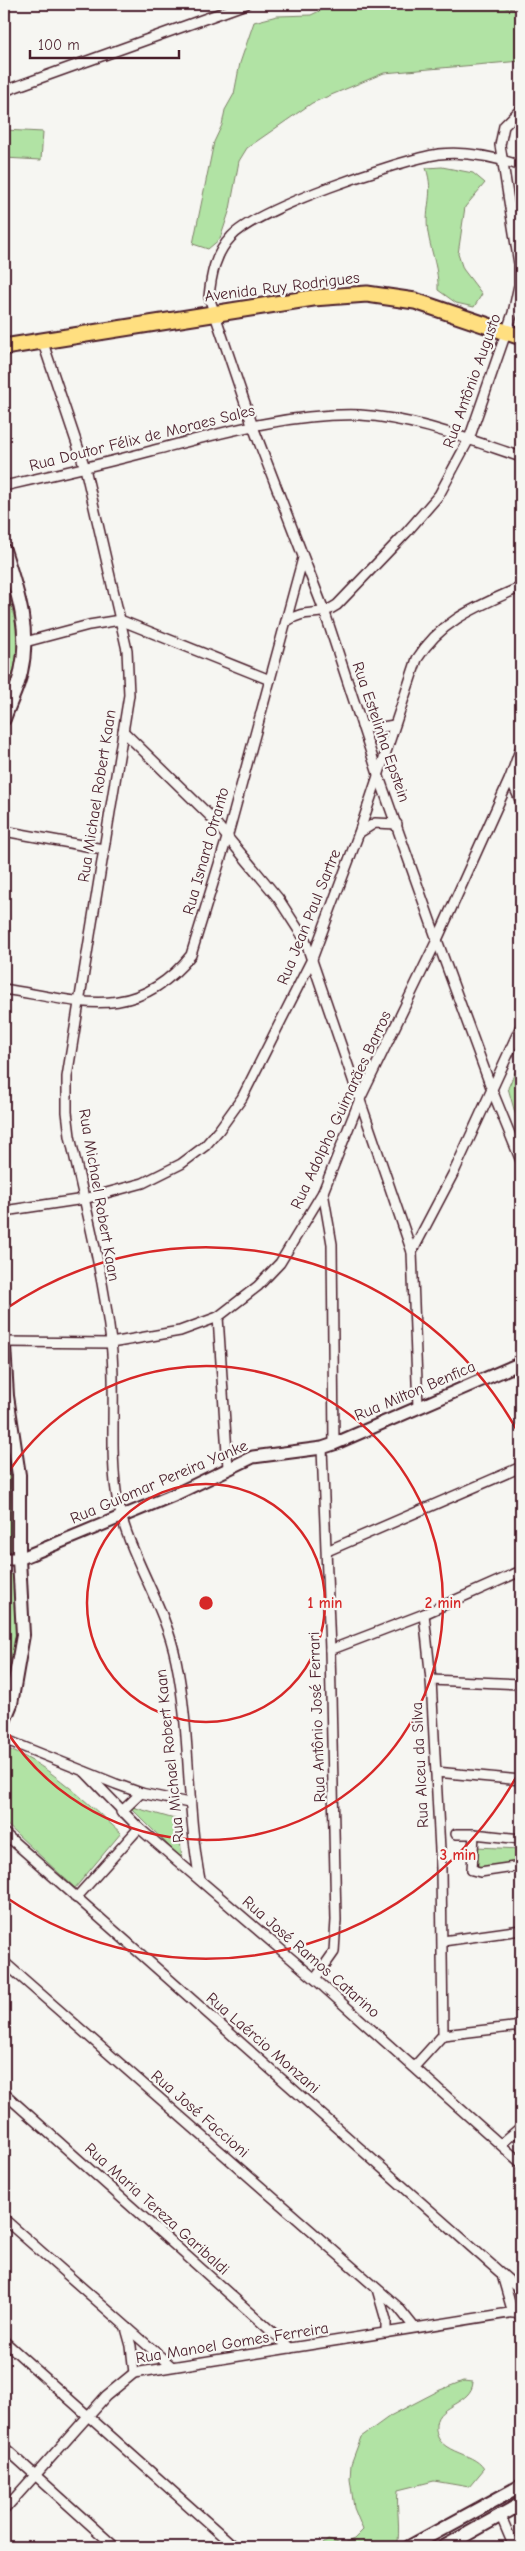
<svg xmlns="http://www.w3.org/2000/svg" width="525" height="2551" viewBox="0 0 525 2551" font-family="'Comic Neue',sans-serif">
<rect width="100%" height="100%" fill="#f6f6f2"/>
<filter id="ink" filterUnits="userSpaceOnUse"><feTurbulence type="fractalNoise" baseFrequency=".02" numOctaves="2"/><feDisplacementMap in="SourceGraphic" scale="10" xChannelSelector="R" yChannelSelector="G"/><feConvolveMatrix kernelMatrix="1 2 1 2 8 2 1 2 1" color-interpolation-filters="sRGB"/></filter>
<g filter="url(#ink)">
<g fill="#b1e3a4" stroke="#7e8168">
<polygon points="334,4 501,4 506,8 521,10 521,61 384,73 312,103 247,148 239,161 230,209 220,239 208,249 193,244 214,142 222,125 225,110 234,94 240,63 254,22 277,16 311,15"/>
<polygon points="4,130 43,132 41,160 4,158"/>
<path d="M 442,167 L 473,173 L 485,183 L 465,207 L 458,254 L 463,269 L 482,294 L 474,307 L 456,303 L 438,290 C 439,270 431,252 428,233 C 424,207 435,194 426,168 Z"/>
<path d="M 4,580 C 19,630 24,649 4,699 Z"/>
<polygon points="521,1059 521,1134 508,1088"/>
<polygon points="4,1411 10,1464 13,1553 4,1558"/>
<path d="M 4,1571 L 13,1575 C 28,1615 12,1673 4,1714 Z"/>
<path d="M 10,1750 C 52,1767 87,1803 121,1833 L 75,1888 L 4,1822 L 4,1753 Z"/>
<polygon points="129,1806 178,1820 182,1859"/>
<polygon points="476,1847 521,1849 521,1861 475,1871"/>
<path d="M 463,2381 L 473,2382 C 472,2404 438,2404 436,2424 C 433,2455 473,2450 484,2469 L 469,2487 L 434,2481 L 398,2490 C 396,2509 401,2529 397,2547 L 319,2547 L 328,2540 L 342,2544 L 354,2539 L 363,2530 L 354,2508 L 350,2479 L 351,2464 L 361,2437 L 390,2416 L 440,2390 Z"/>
</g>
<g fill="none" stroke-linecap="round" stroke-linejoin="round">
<defs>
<g id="minor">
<polyline points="4,91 246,4"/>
<path d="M 521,166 C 495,157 467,151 439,154 C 399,160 256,209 231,237 C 215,254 211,275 209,297 L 252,424 L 325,613 L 378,774 L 437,940 L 492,1090 L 521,1161"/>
<path d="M 42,340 L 85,468 L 127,650 L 129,695 L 67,1077 L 67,1112 L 70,1136 C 85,1204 103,1273 111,1342 C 117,1394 108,1452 118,1503 C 130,1558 165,1605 176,1660 C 191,1732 186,1807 200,1880"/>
<path d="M 4,486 C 53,475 102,464 151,451 C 220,433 289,413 360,415 C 415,418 470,440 521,457"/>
<path d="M 287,621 C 308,607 317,619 337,605 L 406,533 L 439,495 L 469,439 L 513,313 L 519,285 L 519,264 L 500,145 L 504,126 L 521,109"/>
<polyline points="25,642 89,625 120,620 270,680"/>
<polyline points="362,726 377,728 394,725"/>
<polyline points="123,731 209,815 278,898 305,940 412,1252 418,1407"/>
<polyline points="510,778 521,802"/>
<polyline points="4,831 103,849"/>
<polyline points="359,833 375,823 397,824"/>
<path d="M 4,989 C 79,1001 136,1024 191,955 L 227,838 L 303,558"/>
<polyline points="323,1192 332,1244 334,1444"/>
<path d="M 4,1211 L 84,1199 L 143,1183 L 181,1164 L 205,1146 L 219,1130 L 242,1098 L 312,959 L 359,833 L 417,659 C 442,619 479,606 521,587"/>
<polyline points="412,1252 454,1172 521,1026"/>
<polyline points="218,1317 228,1468"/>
<polyline points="4,1342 111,1343 180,1331 218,1317 258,1286 280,1263 323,1192 360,1099 437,940 510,778 521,747"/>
<polyline points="518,1365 521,1351"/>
<polyline points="327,1551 521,1467"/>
<polyline points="424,1614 431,1680 441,1869 443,2035"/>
<polyline points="330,1650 424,1614 521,1571"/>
<polyline points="431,1680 521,1684"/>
<polyline points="4,1739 116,1784 141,1793 189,1803"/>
<polyline points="85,1772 139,1828 315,1979 521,2163"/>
<polyline points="436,1772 521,1780"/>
<polyline points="121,1812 141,1793"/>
<polyline points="4,1833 521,2291"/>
<polyline points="456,1834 474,1834"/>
<polyline points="521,1839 474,1834 472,1870 480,1872 521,1866"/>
<polyline points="76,1898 139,1828"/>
<polyline points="443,1941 521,1930"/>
<polyline points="4,1962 398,2307 414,2327"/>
<polyline points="315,1979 334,1952 336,1920 330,1650 322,1448"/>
<polyline points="414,2067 443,2035 521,2026"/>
<polyline points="4,2093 290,2348"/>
<polyline points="501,2144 521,2127"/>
<polyline points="4,2219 171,2366"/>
<polyline points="502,2275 513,2313"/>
<polyline points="377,2289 386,2320 386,2333"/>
<polyline points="126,2328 131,2346 134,2373"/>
<polyline points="4,2341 235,2547"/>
<polyline points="4,2447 115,2547"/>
<polyline points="4,2510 106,2396 134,2373 521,2311"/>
<polyline points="500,2514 514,2547"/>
</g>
<polyline id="tertiary" points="4,1559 19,1559 41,1550 176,1494 253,1457 322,1448 334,1444 521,1363"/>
<g id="secondary">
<path d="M 4,550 C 17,590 31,630 21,672 C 18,688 9,704 4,719"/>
<polyline points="4,1345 7,1396 19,1475 19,1559 23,1635 11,1704 4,1721"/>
<polyline points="409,2547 521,2486"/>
<polyline points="444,2547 521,2504"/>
</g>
<polyline id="primary" points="4,347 313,298 367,294 415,301 521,337"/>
</defs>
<use href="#minor" stroke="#4a1f2b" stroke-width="12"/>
<use href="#tertiary" stroke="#4a1f2b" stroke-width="15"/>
<use href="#secondary" stroke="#4a1f2b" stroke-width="16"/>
<use href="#primary" stroke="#4a1f2b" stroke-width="19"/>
<use href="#minor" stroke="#f6f6f2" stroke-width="9"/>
<use href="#tertiary" stroke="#f6f6f2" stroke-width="11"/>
<use href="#secondary" stroke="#f6f6f2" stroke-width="12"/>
<use href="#primary" stroke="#ffdf80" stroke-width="15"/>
</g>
</g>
<g fill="none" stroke="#d62828" stroke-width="2.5">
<circle cx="206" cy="1603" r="119"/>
<path d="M4 1479A237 237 0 1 1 4 1727"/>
<path d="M520 1770A356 356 0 0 1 4 1896M4 1310A356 356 0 0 1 520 1436"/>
</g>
<g text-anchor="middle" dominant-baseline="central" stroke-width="4.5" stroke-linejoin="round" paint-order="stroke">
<g font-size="16" fill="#4a1f2b" stroke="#f6f6f2">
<text transform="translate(282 287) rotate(-7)">Avenida Ruy Rodrigues</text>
<text transform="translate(472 381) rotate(-70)">Rua Antônio Augusto</text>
<text transform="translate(142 438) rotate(-14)">Rua Doutor Félix de Moraes Sales</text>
<text transform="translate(381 732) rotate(71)">Rua Estelinha Epstein</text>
<text transform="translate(97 796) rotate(-81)">Rua Michael Robert Kaan</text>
<text transform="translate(206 851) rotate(-74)">Rua Isnard Otranto</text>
<text transform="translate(309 917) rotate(-68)">Rua Jean Paul Sartre</text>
<text transform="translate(341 1110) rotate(-65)">Rua Adolpho Guimarães Barros</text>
<text transform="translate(99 1195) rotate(80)">Rua Michael Robert Kaan</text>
<text transform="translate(415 1391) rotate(-23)">Rua Milton Benfica</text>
<text transform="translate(159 1482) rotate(-23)">Rua Guiomar Pereira Yanke</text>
<text transform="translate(317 1717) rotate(-92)">Rua Antônio José Ferrari</text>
<text transform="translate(170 1756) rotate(-96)">Rua Michael Robert Kaan</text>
<text transform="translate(420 1765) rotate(-93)">Rua Alceu da Silva</text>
<text transform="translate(311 1957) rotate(41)">Rua José Ramos Catarino</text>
<text transform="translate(263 2043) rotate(41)">Rua Laércio Monzani</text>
<text transform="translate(200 2114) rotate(41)">Rua José Faccioni</text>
<text transform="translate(157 2209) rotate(42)">Rua Maria Tereza Garibaldi</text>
<text transform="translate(232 2343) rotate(-9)">Rua Manoel Gomes Ferreira</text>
</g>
</g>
<circle cx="206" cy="1603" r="8" fill="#d62828" stroke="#f6f6f2" stroke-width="2.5"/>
<g font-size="15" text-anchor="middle" font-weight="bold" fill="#d62828" stroke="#f6f6f2" stroke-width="4.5" stroke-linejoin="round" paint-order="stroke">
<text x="325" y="1608">1 min</text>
<text x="443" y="1608">2 min</text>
<text x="458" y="1860">3 min</text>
</g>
<rect width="525" height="2551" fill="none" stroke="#f6f6f2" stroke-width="20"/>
<rect x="10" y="10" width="505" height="2531" fill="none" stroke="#4a1f2b" stroke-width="2" filter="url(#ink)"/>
<path d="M30 50v8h149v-8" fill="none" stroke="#4a1f2b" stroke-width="2.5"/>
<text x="38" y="50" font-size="15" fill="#4a1f2b" stroke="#f6f6f2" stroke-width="4" paint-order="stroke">100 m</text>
</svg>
